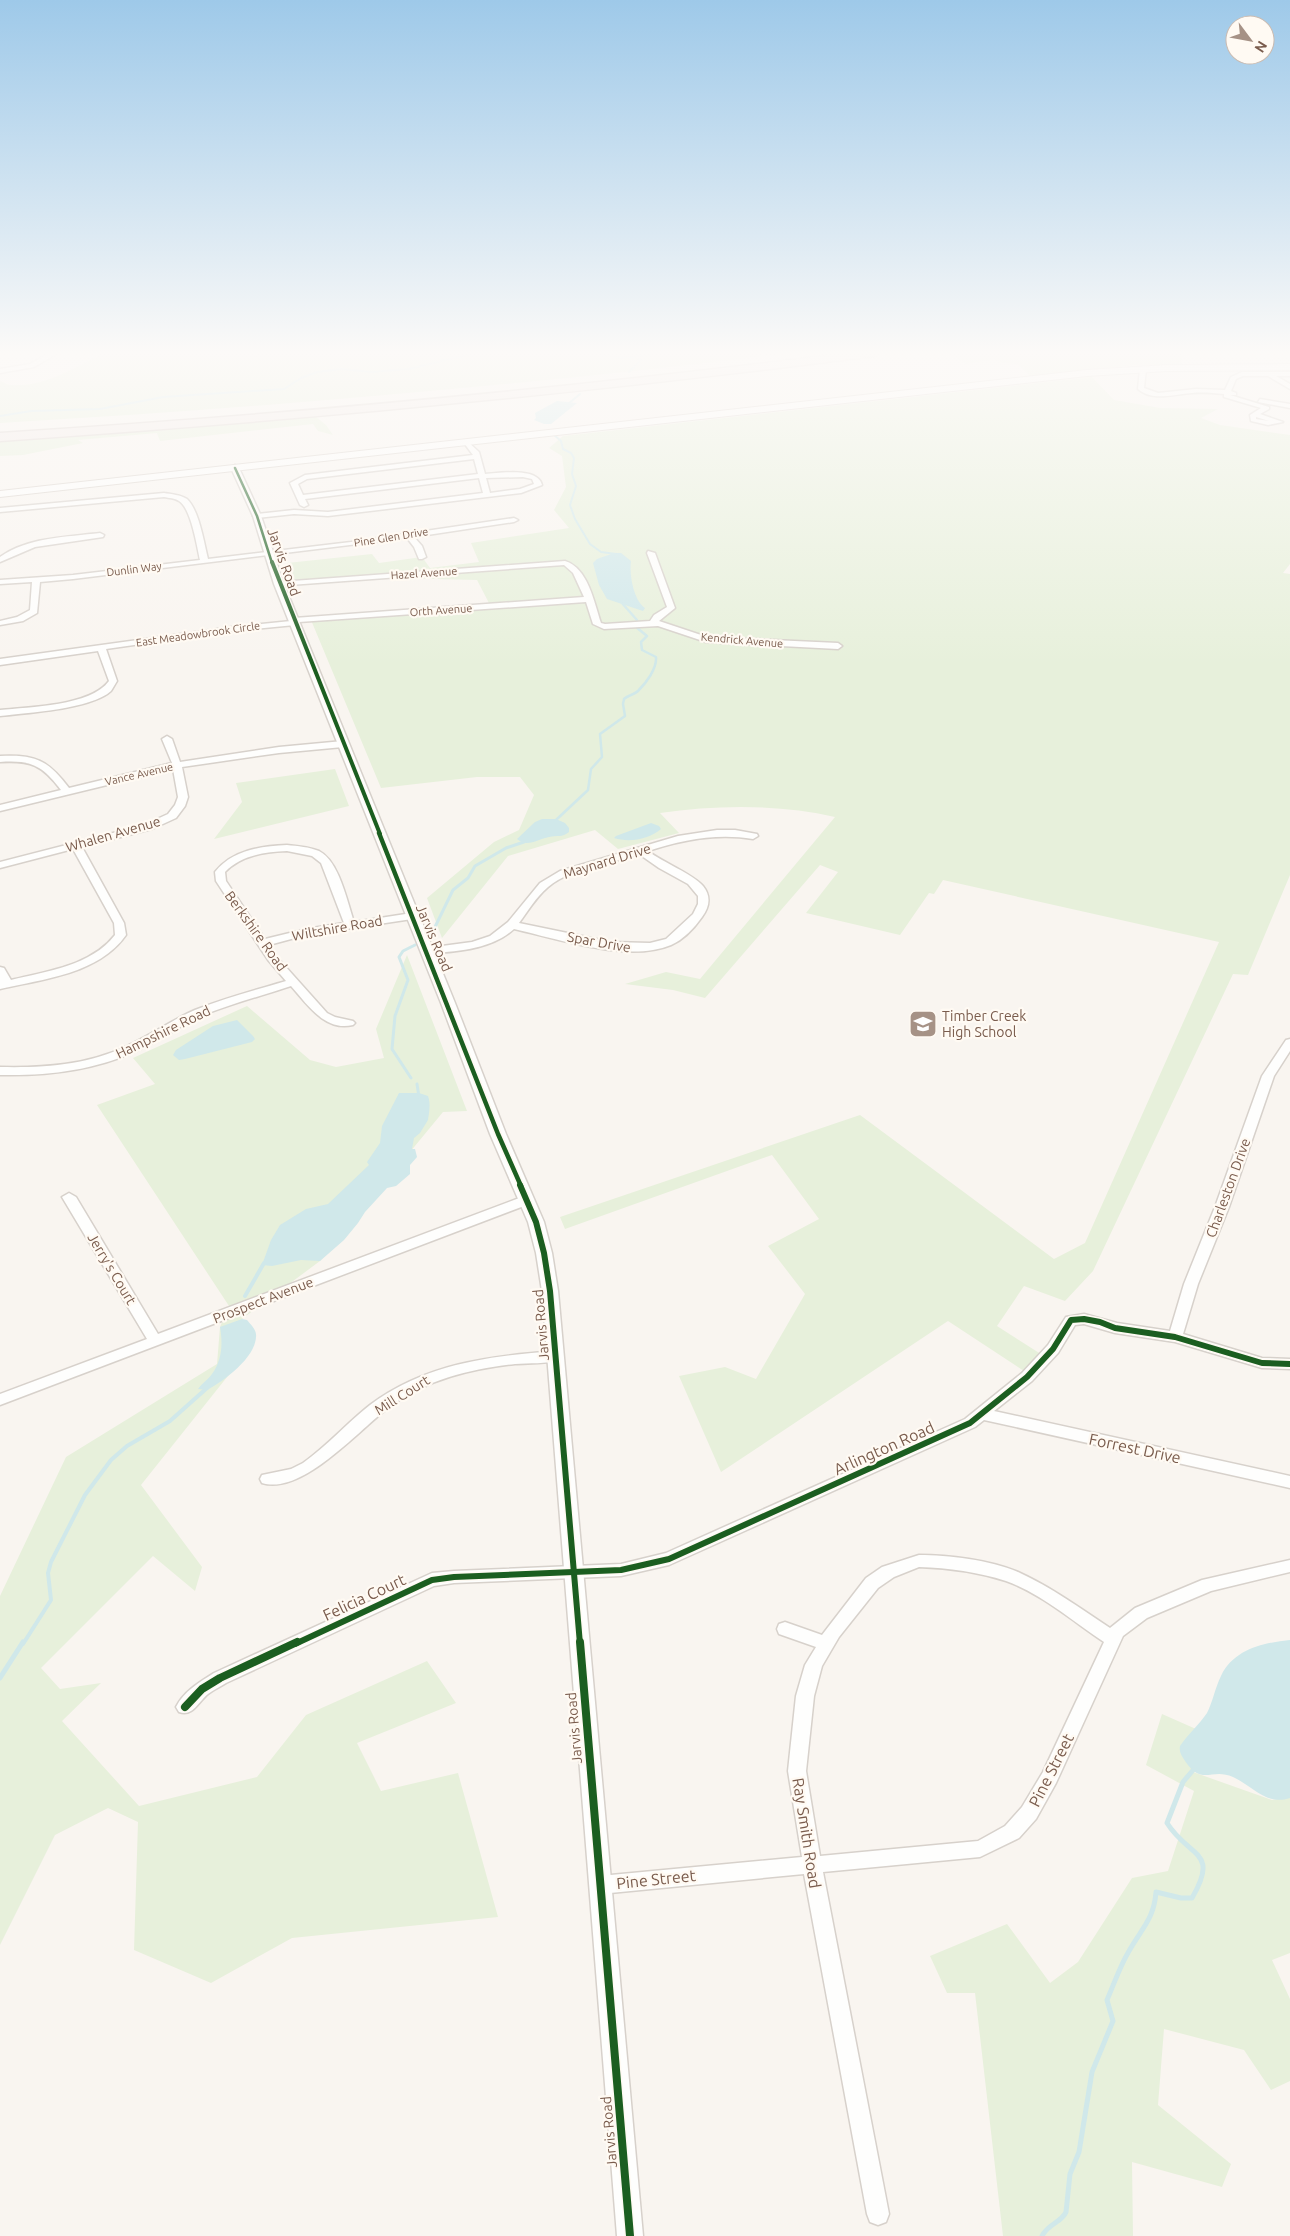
<svg xmlns="http://www.w3.org/2000/svg" width="1290" height="2236" viewBox="0 0 1290 2236" font-family="Ubuntu,sans-serif">
<rect width="100%" height="100%" fill="#f9f5f0"/>
<g fill="#e7f0db">
<path d="M 104,353 L 788,353 C 526,385 263,408 0,423 L 0,381 C 4,382 7,385 11,385 C 43,388 76,367 104,353 Z"/>
<polygon points="949,353 1183,353 1181,365 1136,365 1030,376 1018,364 1003,363 994,359 966,364"/>
<path d="M 1092,377 L 1114,400 L 1160,408 L 1218,409 L 1201,418 L 1220,425 L 1290,435 L 1290,564 L 1283,573 L 1290,574 L 1290,875 L 1248,975 L 1233,974 L 1093,1271 L 1065,1301 L 1024,1286 L 997,1326 L 1044,1356 L 1027,1373 L 948,1321 L 721,1472 L 679,1376 L 725,1367 L 756,1379 L 805,1294 L 768,1246 L 819,1219 L 772,1155 L 565,1229 L 560,1217 L 860,1115 L 1054,1259 L 1085,1243 L 1219,942 L 943,880 L 934,894 L 929,893 L 900,935 L 806,913 L 838,872 L 820,865 L 705,998 L 673,990 L 625,984 L 666,972 L 700,979 L 835,817 C 778,804 717,805 660,813 L 679,833 L 618,849 L 595,830 L 508,856 L 442,938 L 427,898 L 494,842 L 519,830 L 534,795 L 520,777 L 477,777 L 381,788 L 311,620 L 490,605 L 477,580 L 389,578 L 296,585 L 287,563 L 372,554 L 379,563 L 422,557 L 430,568 L 479,562 L 471,543 L 569,528 L 554,510 L 566,487 L 562,456 L 549,448 L 563,436 Z"/>
<polygon points="316,417 326,425 333,435 318,431 313,424 160,441 157,433 78,440 83,443 23,455 0,456 0,440"/>
<polygon points="335,769 349,806 214,839 242,802 236,783"/>
<polygon points="407,955 467,1111 443,1112 320,1261 242,1319 239,1362 141,1485 202,1567 195,1591 153,1556 41,1668 60,1689 101,1683 62,1721 139,1806 257,1777 306,1715 427,1661 456,1703 357,1743 381,1791 458,1773 498,1917 292,1938 211,1983 134,1950 138,1822 108,1808 55,1835 0,1945 0,1596 66,1457 217,1364 220,1327 229,1306 97,1105 155,1084 133,1058 247,1006 310,1060 336,1067 384,1058 376,1029"/>
<polygon points="1162,1714 1196,1729 1193,1772 1272,1800 1290,1797 1290,1953 1272,1960 1290,1999 1290,2081 1271,2090 1244,2050 1164,2029 1158,2105 1231,2164 1222,2187 1132,2162 1133,2236 1003,2236 975,1993 947,1993 930,1956 1007,1924 1050,1983 1078,1962 1132,1878 1168,1871 1194,1791 1146,1765"/>
</g>
<g fill="#d0e8ea">
<polygon points="557,401 577,403 551,424 544,424 534,420 536,418 535,413"/>
<path d="M 614,553 L 621,553 L 631,561 C 629,575 634,601 645,608 L 643,611 L 607,599 L 599,585 L 593,563 L 597,559 Z"/>
<path d="M 542,819 L 556,819 L 565,823 L 569,828 L 569,832 C 562,838 557,835 549,837 C 538,839 527,848 517,839 L 535,822 Z"/>
<path d="M 651,823 L 659,826 L 661,829 C 649,839 630,843 614,838 L 616,836 Z"/>
<polygon points="237,1020 253,1036 255,1039 252,1042 185,1059 179,1060 173,1055 176,1050 213,1026"/>
<path d="M 399,1093 L 419,1093 L 428,1096 C 431,1104 429,1113 428,1120 L 420,1133 L 414,1138 L 412,1149 L 415,1149 L 417,1157 L 410,1165 L 410,1174 L 396,1186 L 387,1188 L 365,1212 L 358,1223 L 344,1240 L 320,1261 L 301,1260 L 272,1266 L 262,1265 L 271,1240 L 280,1225 L 306,1209 L 328,1204 L 369,1165 L 367,1162 L 380,1143 L 382,1126 Z"/>
<path d="M 242,1319 L 247,1320 C 251,1325 257,1330 256,1337 C 255,1358 224,1381 207,1390 L 198,1389 C 202,1383 208,1380 212,1374 C 222,1360 223,1344 220,1327 Z"/>
<path d="M 1290,1640 L 1290,1798 C 1266,1806 1253,1786 1233,1777 C 1211,1767 1203,1787 1185,1761 C 1181,1755 1179,1752 1180,1746 C 1188,1734 1199,1725 1207,1713 C 1213,1701 1215,1688 1221,1676 C 1234,1649 1263,1643 1290,1640 Z"/>
</g>
<g fill="none" stroke-linecap="round" stroke-linejoin="round">
<g stroke="#d0e8ea" stroke-width="2">
<polyline points="597,353 621,358 664,353"/>
<polyline points="629,372 641,360 638,359"/>
<polyline points="568,404 580,394"/>
<polyline points="0,416 31,411 100,409 163,397 284,389 301,378 317,372 342,369 371,372 409,369 474,353"/>
<polyline points="553,434 561,441 563,449 571,453 574,458 572,474 576,486 570,505 575,519 590,544 601,552 616,554"/>
</g>
<g stroke="#d0e8ea" stroke-width="2.5">
<polyline points="621,602 637,620 636,624"/>
<path d="M 556,820 L 588,790 L 591,769 L 602,757 L 600,734 L 625,716 L 623,704 L 624,699 C 628,695 634,695 638,691 C 646,683 657,669 656,657 L 642,650 L 641,642 L 647,636 L 636,627"/>
</g>
<g stroke="#d0e8ea" stroke-width="3">
<polyline points="434,929 453,890 468,878 475,866 506,848 524,842"/>
<polyline points="411,1078 392,1049 395,1016 408,980 399,957 403,951 415,945"/>
<polyline points="417,1084 419,1097"/>
</g>
<g stroke="#d0e8ea" stroke-width="4">
<polyline points="245,1296 264,1263"/>
<polyline points="23,1644 51,1600 48,1573 51,1562 85,1495 111,1460 127,1446 170,1421 207,1388"/>
</g>
<g stroke="#d0e8ea" stroke-width="5">
<polyline points="0,1678 23,1642"/>
<path d="M 1042,2236 C 1048,2224 1062,2222 1066,2212 L 1070,2174 L 1079,2152 L 1092,2072 L 1113,2021 L 1107,2000 C 1114,1984 1120,1966 1129,1951 C 1142,1928 1154,1919 1156,1892 L 1181,1898 L 1192,1898 C 1220,1850 1189,1858 1167,1823 L 1183,1782 L 1194,1769"/>
</g>
<defs>
<g id="minor">
<polygon points="50,353 58,353 34,367 0,373 0,369 30,364"/>
<path d="M 1143,367 L 1146,369 L 1144,388 L 1158,393 L 1196,389 L 1225,390 L 1231,377 L 1242,372 L 1290,372 L 1290,376 L 1276,376 L 1290,384 L 1290,389 L 1268,376 L 1243,376 L 1236,379 L 1231,391 L 1236,393 L 1236,395 L 1230,395 L 1269,407 L 1269,409 L 1260,414 L 1283,422 L 1268,425 L 1251,421 L 1250,415 L 1261,408 L 1224,397 L 1224,394 C 1213,393 1202,392 1192,393 C 1174,394 1153,402 1138,389 L 1140,369 ZM 1256,417 L 1269,421 L 1256,419 Z"/>
<polygon points="1260,399 1290,404 1290,408 1258,402"/>
<path d="M 467,441 L 479,452 L 485,474 C 500,473 538,467 542,485 L 521,493 L 328,516 L 294,514 L 257,518 L 253,516 L 257,514 L 294,510 L 328,512 L 483,493 L 479,478 L 305,499 L 308,505 L 304,507 L 300,505 L 290,483 L 305,475 L 473,455 L 464,443 ZM 474,459 L 478,474 L 303,495 L 298,484 L 307,479 ZM 523,477 L 532,479 L 534,484 L 520,489 L 490,493 L 486,478 Z"/>
<path d="M 164,493 C 171,494 181,495 187,499 C 199,510 204,543 208,559 L 351,542 L 514,518 L 518,520 L 514,522 L 414,537 L 422,546 L 426,557 L 422,559 L 419,559 L 414,547 L 407,538 L 73,579 L 40,582 L 37,613 L 23,621 L 0,625 L 0,621 L 17,617 L 30,610 L 32,582 L 0,584 L 0,580 L 73,575 L 200,560 C 197,546 191,508 179,501 C 175,498 169,498 164,497 L 0,512 L 0,508 Z"/>
<path d="M 100,533 L 104,535 L 103,537 L 35,547 L 0,562 L 0,557 C 28,537 67,537 100,533 Z"/>
<path d="M 648,551 L 655,553 L 675,608 L 659,621 L 707,637 L 838,643 L 842,646 L 838,649 L 706,642 L 658,626 L 604,629 L 593,624 L 586,602 L 299,622 L 295,625 L 232,631 L 106,649 L 117,681 C 115,684 113,688 111,691 C 92,709 26,713 0,716 L 0,710 C 29,707 91,706 109,681 L 98,651 L 0,665 L 0,659 L 232,627 L 291,621 L 294,618 L 584,597 L 573,573 L 564,565 L 276,586 L 275,584 L 279,582 L 565,561 C 588,568 594,602 601,623 L 605,624 L 650,621 L 654,615 L 667,607 L 647,553 Z"/>
<path d="M 167,736 L 172,739 L 180,762 L 279,747 L 343,741 L 348,744 L 343,747 L 279,753 L 182,767 L 188,797 L 185,806 L 176,818 L 152,829 L 82,847 L 124,923 L 126,935 C 99,974 43,979 0,989 L 0,967 L 4,968 L 11,980 C 47,971 91,966 115,935 L 114,923 L 73,849 L 0,868 L 0,862 L 144,825 L 168,814 L 175,805 L 178,797 L 173,769 L 0,811 L 0,805 L 61,790 C 42,765 31,760 0,762 L 0,756 C 35,754 48,760 69,788 L 172,763 L 162,739 Z"/>
<path d="M 717,830 L 735,830 L 757,834 L 758,836 L 753,839 C 716,833 683,840 648,851 C 662,862 693,874 703,886 C 711,896 710,906 702,917 C 695,927 683,940 671,945 C 628,963 558,939 514,929 C 491,950 457,951 427,954 L 421,951 L 427,948 L 472,942 L 490,936 L 508,922 L 540,883 L 560,871 L 678,836 ZM 639,854 L 659,868 L 688,884 L 698,896 L 698,904 L 693,914 L 666,939 L 650,943 L 611,942 L 519,923 C 528,911 536,897 548,887 C 572,867 610,864 639,854 Z"/>
<path d="M 287,845 C 298,846 309,847 319,851 C 339,861 347,901 354,922 L 412,913 L 417,916 L 412,919 L 306,935 L 269,945 L 276,956 L 327,1013 L 335,1017 L 353,1021 L 355,1023 L 353,1025 C 325,1032 307,1004 291,986 C 261,996 230,1004 201,1016 C 178,1027 157,1042 134,1052 C 91,1071 46,1076 0,1075 L 0,1067 C 44,1068 87,1065 127,1046 C 151,1035 172,1020 195,1010 C 225,998 256,990 286,981 L 268,960 L 216,881 L 215,872 C 232,850 261,846 287,845 ZM 287,851 L 312,856 L 321,863 L 344,923 L 306,929 L 265,939 L 226,881 L 225,872 C 241,855 265,852 287,851 Z"/>
<path d="M 1290,1039 L 1290,1051 L 1274,1076 L 1229,1207 L 1198,1284 L 1183,1334 L 1262,1358 L 1290,1359 L 1290,1369 L 1262,1368 L 1175,1342 L 1115,1333 L 1084,1324 L 1075,1325 L 1058,1353 L 1032,1381 L 994,1411 L 1290,1476 L 1290,1488 L 984,1420 L 975,1427 L 669,1565 L 621,1576 L 454,1583 L 434,1586 L 226,1683 C 220,1687 213,1690 208,1694 C 198,1702 193,1717 179,1712 L 176,1707 C 184,1691 200,1682 214,1673 L 432,1573 L 454,1571 L 621,1564 L 666,1553 L 965,1419 L 1022,1373 L 1048,1345 L 1066,1317 L 1084,1314 L 1117,1323 L 1170,1331 L 1184,1284 L 1215,1207 L 1262,1076 L 1286,1040 Z"/>
<polygon points="69,1193 76,1197 158,1334 522,1197 527,1196 534,1200 532,1203 0,1405 0,1394 147,1339 62,1197"/>
<path d="M 555,1351 L 560,1352 L 562,1356 L 560,1360 C 546,1364 529,1363 515,1364 C 471,1369 429,1379 392,1405 C 361,1427 303,1496 262,1483 L 260,1479 L 262,1475 L 291,1469 L 303,1463 C 327,1446 347,1423 370,1405 C 425,1364 489,1356 555,1351 Z"/>
<path d="M 919,1555 C 948,1555 990,1560 1018,1572 C 1051,1587 1080,1608 1110,1628 L 1135,1608 L 1202,1580 L 1290,1560 L 1290,1572 L 1211,1591 L 1147,1618 L 1123,1636 L 1056,1783 L 1036,1819 L 1019,1838 L 980,1857 L 823,1872 L 889,2214 L 886,2222 L 878,2225 L 870,2222 L 867,2214 L 804,1874 L 600,1894 L 593,1891 L 590,1885 L 593,1879 L 600,1876 L 802,1857 L 788,1771 L 796,1696 L 805,1665 L 816,1647 L 779,1634 L 777,1629 L 779,1624 L 785,1622 L 822,1635 L 866,1578 L 882,1567 ZM 919,1567 C 949,1568 978,1572 1006,1581 C 1040,1593 1074,1622 1104,1642 L 1043,1772 L 1022,1807 L 1005,1826 L 978,1841 L 820,1856 L 806,1771 L 814,1696 L 822,1666 L 839,1637 L 878,1588 L 894,1577 Z"/>
</g>
<polygon id="tertiary" points="235,465 239,468 261,516 284,584 455,1003 506,1134 544,1222 552,1253 558,1291 643,2236 617,2236 542,1291 536,1253 528,1222 490,1134 441,1003 274,584 253,516 231,468"/>
<polygon id="secondary" points="1290,364 1290,370 1167,371 1087,376 0,497 0,491 1087,370 1167,365"/>
<path id="motorway" d="M 847,353 L 880,353 L 875,356 C 584,393 293,421 0,441 L 0,433 C 283,415 565,389 847,353 Z"/>
</defs>
<use href="#minor" stroke="#d7d1cb" stroke-width="3"/>
<use href="#tertiary" stroke="#d7d1cb" stroke-width="3"/>
<use href="#secondary" stroke="#d9d2cb" stroke-width="2"/>
<use href="#motorway" stroke="#dad1cc" stroke-width="3"/>
<use href="#minor" fill="#fefefd" fill-rule="evenodd"/>
<use href="#tertiary" fill="#fefefd" fill-rule="evenodd"/>
<use href="#secondary" fill="#fefefd" fill-rule="evenodd"/>
<use href="#motorway" fill="#f2eae7" fill-rule="evenodd"/>
<defs>
<polyline id="cycleway-far4" points="235,468 257,516 272,563"/>
<polyline id="cycleway-far3" points="272,562 380,834"/>
<polyline id="cycleway-far2" points="379,833 498,1134 521,1186"/>
<g id="cycleway-far1">
<polyline points="520,1185 536,1222 544,1253 550,1291 580,1644"/>
<polyline points="295,1644 432,1580 454,1577 621,1570 669,1559 970,1423 1027,1377 1053,1349 1071,1320 1084,1319 1100,1322 1115,1328 1175,1337 1262,1363 1290,1364"/>
</g>
<g id="cycleway">
<polyline points="580,1642 630,2236"/>
<polyline points="185,1707 202,1689 220,1678 297,1642"/>
</g>
</defs>
<use href="#cycleway-far4" stroke="#fffaf3" stroke-width="4.5"/>
<use href="#cycleway-far3" stroke="#fffaf3" stroke-width="6"/>
<use href="#cycleway-far2" stroke="#fffaf3" stroke-width="8"/>
<use href="#cycleway-far1" stroke="#fffaf3" stroke-width="9"/>
<use href="#cycleway" stroke="#fffaf3" stroke-width="11"/>
<use href="#cycleway-far4" stroke="#1b5e20" stroke-width="2.5"/>
<use href="#cycleway-far3" stroke="#1b5e20" stroke-width="4"/>
<use href="#cycleway-far2" stroke="#1b5e20" stroke-width="4.5"/>
<use href="#cycleway-far1" stroke="#1b5e20" stroke-width="6"/>
<use href="#cycleway" stroke="#1b5e20" stroke-width="8"/>
</g>
<linearGradient id="sky" x2="0" y2="1"><stop stop-color="#9ec9e9"/><stop offset="0.53" stop-color="#fcfaf8"/><stop offset="1" stop-color="#fcfaf8" stop-opacity="0"/></linearGradient>
<rect width="1290" height="666" fill="url(#sky)"/>
<defs>
<symbol id="school-square" viewBox="-11 -11 22 22"><rect x="-9" y="-9" width="18" height="18" rx="4" fill="#a69286" stroke="#fffaf3"/><path d="M0-5L7-2L0 1L-7-2ZM-4 1L0 2.5L4 1V4Q0 6-4 4Z" fill="#fff"/></symbol>
</defs>
<g fill-rule="evenodd">
<use href="#school-square" x="907" y="1008" width="32" height="32"/>
</g>
<g text-anchor="middle" dominant-baseline="central" stroke-width="4.5" stroke-linejoin="round" paint-order="stroke">
<g font-size="11" fill="#7a5c4d" stroke="#fffaf3">
<text transform="translate(391 537) rotate(-9)">Pine Glen Drive</text>
<text transform="translate(134 569) rotate(-7)">Dunlin Way</text>
<text transform="translate(424 573) rotate(-4)">Hazel Avenue</text>
<text transform="translate(441 610) rotate(-4)">Orth Avenue</text>
<text transform="translate(198 634) rotate(-8)">East Meadowbrook Circle</text>
<text transform="translate(742 640) rotate(5)">Kendrick Avenue</text>
<text transform="translate(139 774) rotate(-13)">Vance Avenue</text>
</g>
<g font-size="14" fill="#7a5c4d" stroke="#fffaf3">
<text transform="translate(284 562) rotate(70)">Jarvis Road</text>
<text transform="translate(113 834) rotate(-16)">Whalen Avenue</text>
<text transform="translate(607 861) rotate(-17)">Maynard Drive</text>
<text transform="translate(337 928) rotate(-10)">Wiltshire Road</text>
<text transform="translate(256 931) rotate(54)">Berkshire Road</text>
<text transform="translate(434 938) rotate(67)">Jarvis Road</text>
<text transform="translate(599 942) rotate(10)">Spar Drive</text>
<text transform="translate(163 1032) rotate(-26)">Hampshire Road</text>
<text transform="translate(1228 1188) rotate(-70)">Charleston Drive</text>
<text transform="translate(112 1269) rotate(59)">Jerry's Court</text>
<text transform="translate(263 1300) rotate(-21)">Prospect Avenue</text>
<text transform="translate(541 1325) rotate(-95)">Jarvis Road</text>
<text transform="translate(402 1395) rotate(-32)">Mill Court</text>
<text transform="translate(574 1728) rotate(-95)">Jarvis Road</text>
<text transform="translate(609 2132) rotate(-95)">Jarvis Road</text>
</g>
<g font-size="14" fill="#7a5c4d" stroke="#fffaf3" text-anchor="start">
<text x="942" y="1016">Timber Creek<tspan x="942" dy="16">High School</tspan></text>
</g>
<g font-size="16" fill="#7a5c4d" stroke="#fffaf3">
<text transform="translate(884 1448) rotate(-24)">Arlington Road</text>
<text transform="translate(1135 1448) rotate(12)">Forrest Drive</text>
<text transform="translate(364 1597) rotate(-25)">Felicia Court</text>
<text transform="translate(1051 1770) rotate(-63)">Pine Street</text>
<text transform="translate(807 1833) rotate(81)">Ray Smith Road</text>
<text transform="translate(656 1879) rotate(-6)">Pine Street</text>
</g>
</g>
<g transform="translate(1250 40) rotate(122)"><circle r="24" fill="#fffaf3" stroke="#cabbb1"/>
<path d="M0-4L9 19L0 12L-9 19Z" fill="#a69286"/>
<text y="-8" font-size="14" font-weight="bold" text-anchor="middle" fill="#7a5c4d">N</text>
</g>
</svg>
